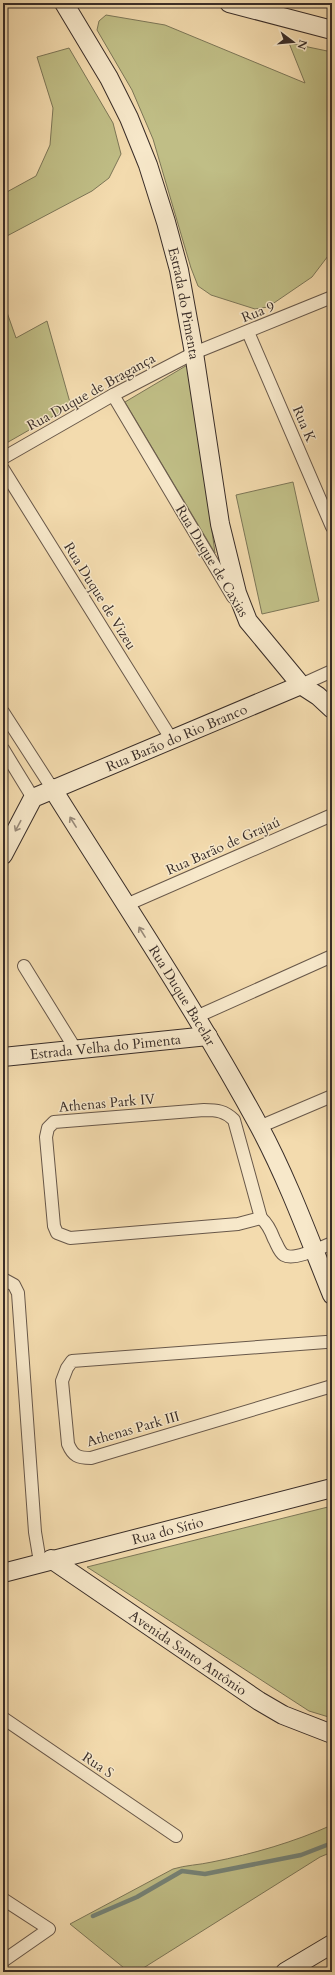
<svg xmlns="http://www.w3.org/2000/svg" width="335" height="1975" viewBox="0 0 335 1975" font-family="Cardo,serif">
<rect width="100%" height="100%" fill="#f3dbae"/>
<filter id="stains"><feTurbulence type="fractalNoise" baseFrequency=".005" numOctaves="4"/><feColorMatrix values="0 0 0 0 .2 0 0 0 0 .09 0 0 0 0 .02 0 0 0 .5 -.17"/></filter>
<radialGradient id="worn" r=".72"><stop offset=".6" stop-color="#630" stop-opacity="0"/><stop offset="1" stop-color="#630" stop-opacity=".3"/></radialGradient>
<g fill="#c0be86" stroke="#7c7657">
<polygon points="106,15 165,25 305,83 289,43 332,52 332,242 328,256 312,277 268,307 255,309 211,295 198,286 191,268 153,139 132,90 97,30 99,21"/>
<polygon points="69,48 113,123 121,154 109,178 92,191 5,237 3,240 3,192 5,193 36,176 50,145 53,108 37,57"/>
<polygon points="3,301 16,338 47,321 71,406 3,445"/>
<polygon points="189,364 215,553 125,402"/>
<polygon points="293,482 319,601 262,614 236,495"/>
<polygon points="332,1506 332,1718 309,1711 87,1567"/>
<path d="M 332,1825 L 332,1852 L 320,1857 L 137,1972 L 129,1972 L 70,1924 L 173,1869 C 186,1865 199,1865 212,1862 C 253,1854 294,1842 332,1825 Z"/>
</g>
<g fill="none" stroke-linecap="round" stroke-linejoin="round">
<polyline stroke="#748277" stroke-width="4.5" points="93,1916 137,1897 182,1871 205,1874 301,1855 332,1843"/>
<defs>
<g id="street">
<polyline points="248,332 332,527"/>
<polyline points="113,395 233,597"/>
<polyline points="3,458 113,395 194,353 332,297"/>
<polyline points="3,469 172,740"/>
<polyline points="301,685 332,671"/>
<polyline points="3,712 52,788"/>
<polyline points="3,749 33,798"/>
<polyline points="126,905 332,815"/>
<polyline points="24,966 76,1050"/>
<polyline points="196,1017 332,956"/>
<path d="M 204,1110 C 217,1110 225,1111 234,1120 L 261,1218 L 238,1224 L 70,1238 L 57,1233 L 54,1226 L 46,1137 L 48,1128 L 54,1122 Z"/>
<polyline points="259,1127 332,1096"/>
<path d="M 261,1218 C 268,1224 271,1231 274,1239 C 277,1244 279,1252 284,1255 C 294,1261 322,1247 332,1243"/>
<polyline points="3,1279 14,1285 18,1293 35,1532 40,1562"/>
<path d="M 326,1342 L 72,1361 L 67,1368 L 62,1381 L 68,1444 C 73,1456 78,1458 91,1458 L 332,1386"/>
<polyline points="3,1718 176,1836"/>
<polyline points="3,1899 49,1929 3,1961"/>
</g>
<g id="secondary">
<path id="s1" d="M 64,3 L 109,78 L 129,118 L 148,165 L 166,222 L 179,270 L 194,353 L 220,524 L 237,593 L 248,621 L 301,685 L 318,696 L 332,709"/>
<polyline points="229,3 332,30"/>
<path id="s2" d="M 52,788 C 122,900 196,1010 259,1126 C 288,1180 309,1238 332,1295"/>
<path id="s3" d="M 3,855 L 33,798 L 301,685"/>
<path id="s4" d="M 3,1057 L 208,1036"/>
<path id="s5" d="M 51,1559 L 259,1701 L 283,1715 L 332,1734"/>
<path id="s6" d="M 3,1573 L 332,1488"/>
<polyline points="285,1972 332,1944"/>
</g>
</defs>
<use href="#street" stroke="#68584a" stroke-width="14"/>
<use href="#secondary" stroke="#392d28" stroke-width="20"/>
<use href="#street" stroke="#f7e8ca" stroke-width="12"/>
<use href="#secondary" stroke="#f7e8ca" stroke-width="18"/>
</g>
<defs><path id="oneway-shaft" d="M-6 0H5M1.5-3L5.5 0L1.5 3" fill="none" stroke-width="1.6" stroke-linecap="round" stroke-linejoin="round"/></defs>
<g stroke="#988a79">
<use href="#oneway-shaft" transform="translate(73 822) rotate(-122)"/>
<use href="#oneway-shaft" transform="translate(18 826) rotate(118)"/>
<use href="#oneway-shaft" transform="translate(142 932) rotate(-122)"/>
</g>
<g text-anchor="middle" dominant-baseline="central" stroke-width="3" stroke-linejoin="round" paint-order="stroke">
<g font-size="14" fill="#392d28" stroke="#f7e8ca">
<text stroke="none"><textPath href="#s1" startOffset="326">Estrada do Pimenta</textPath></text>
<text transform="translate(258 312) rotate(-22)">Rua 9</text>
<text transform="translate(91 392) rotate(-29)">Rua Duque de Bragança</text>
<text transform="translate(304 424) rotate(67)">Rua K</text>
<text transform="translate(212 561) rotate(59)">Rua Duque de Caxias</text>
<text transform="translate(100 596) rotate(58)">Rua Duque de Vizeu</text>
<text stroke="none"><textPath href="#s3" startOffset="220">Rua Barão do Rio Branco</textPath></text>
<text transform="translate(223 846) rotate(-24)">Rua Barão de Grajaú</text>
<text stroke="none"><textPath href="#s2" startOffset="245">Rua Duque Bacelar</textPath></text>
<text stroke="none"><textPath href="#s4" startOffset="103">Estrada Velha do Pimenta</textPath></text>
<text transform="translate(107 1103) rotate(-5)">Athenas Park IV</text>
<text transform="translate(133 1429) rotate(-16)">Athenas Park III</text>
<text stroke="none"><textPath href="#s6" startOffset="170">Rua do Sítio</textPath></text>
<text stroke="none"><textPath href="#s5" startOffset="166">Avenida Santo Antônio</textPath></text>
<text transform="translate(98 1765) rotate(34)">Rua S</text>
</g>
</g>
<rect width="335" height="1975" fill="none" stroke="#f3dbae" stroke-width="16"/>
<rect x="4" y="4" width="327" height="1967" fill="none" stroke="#392d28" stroke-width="2"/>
<rect x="8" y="8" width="319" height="1959" fill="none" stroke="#392d28"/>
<g transform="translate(293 42) rotate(106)" stroke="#f7e8ca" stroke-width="3" paint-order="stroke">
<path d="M0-3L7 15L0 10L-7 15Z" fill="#392d28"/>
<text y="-6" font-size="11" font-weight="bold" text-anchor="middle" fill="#392d28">N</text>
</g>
<rect width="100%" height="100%" filter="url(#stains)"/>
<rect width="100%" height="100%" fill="url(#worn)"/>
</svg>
